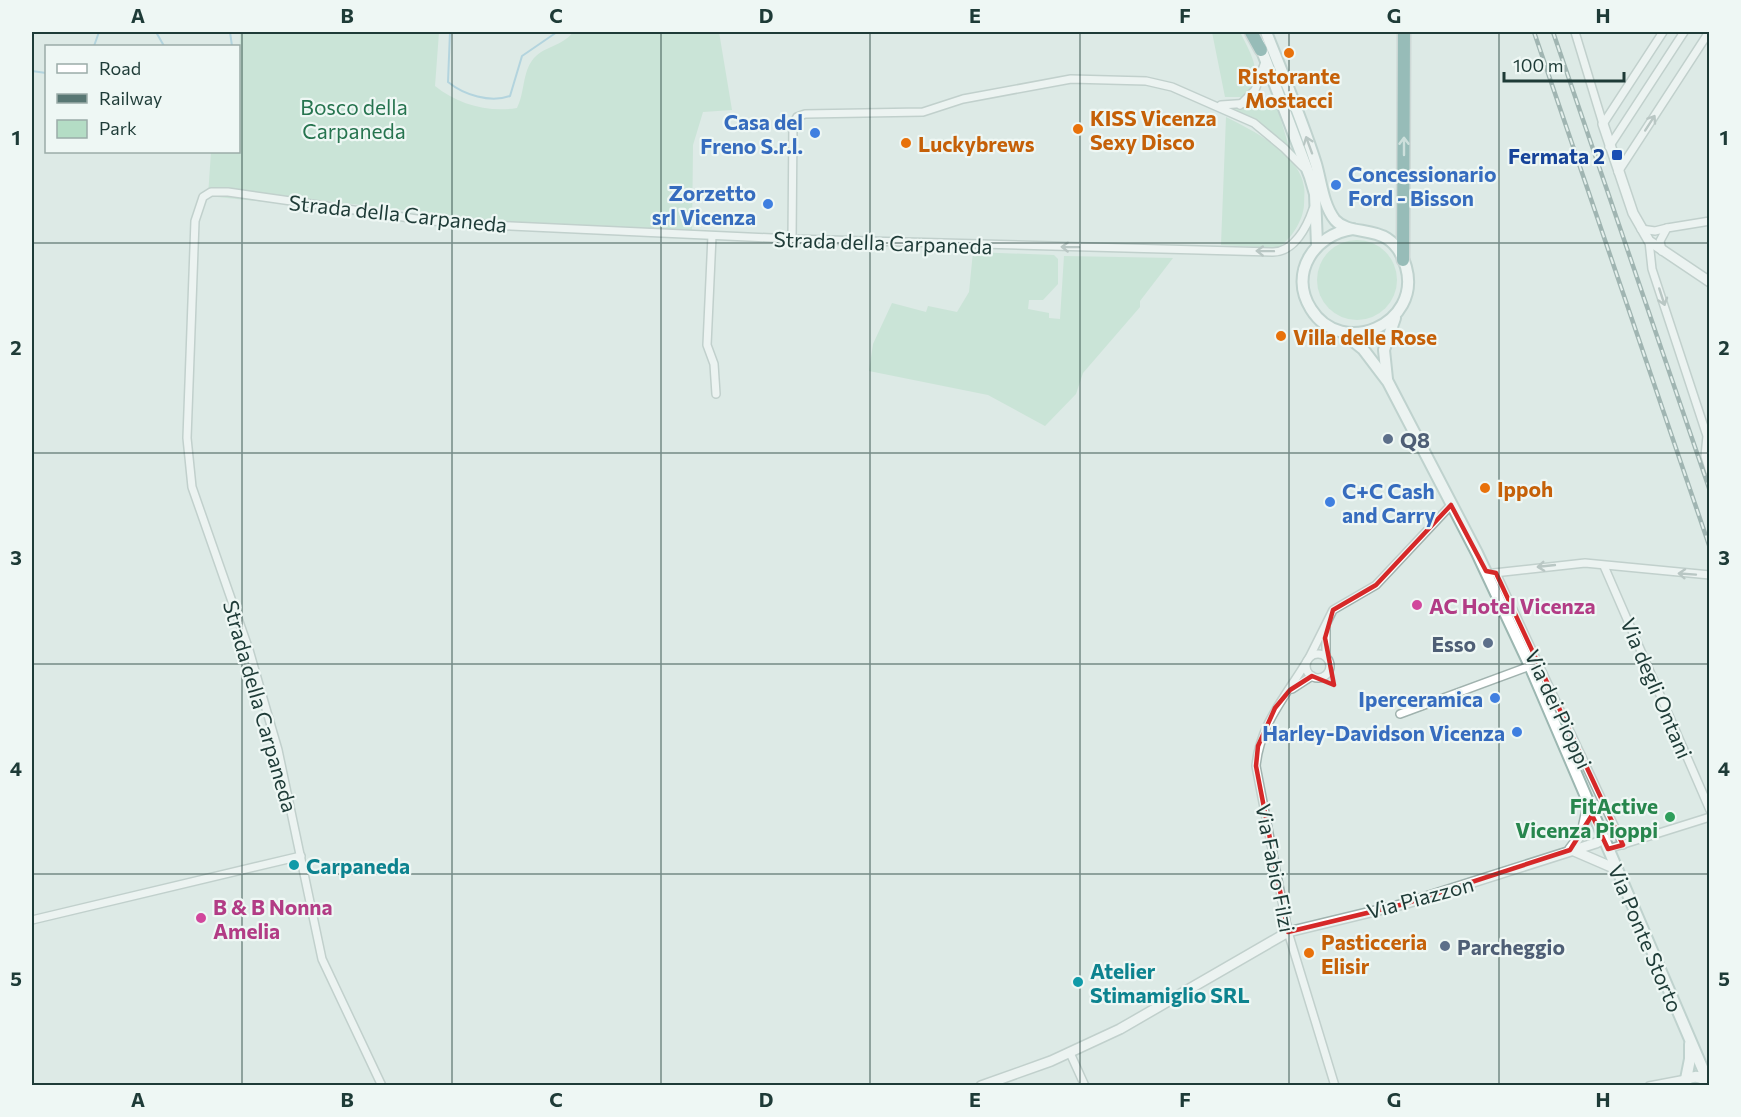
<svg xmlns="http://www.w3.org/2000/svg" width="1741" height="1117" viewBox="0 0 1741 1117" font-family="Commissioner,sans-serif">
<rect width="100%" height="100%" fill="#ddeae6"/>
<g fill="#b4ddc5">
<path d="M 240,32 L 439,32 L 435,86 C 457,104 488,113 517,108 C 525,93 522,72 534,58 C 545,46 563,46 573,32 L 719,32 L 732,110 L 703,112 L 693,145 L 692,236 L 506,222 L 318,200 L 294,205 L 208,196 L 211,152 L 238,152 Z"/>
<path d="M 1212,32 L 1240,32 C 1251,55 1267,77 1242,97 L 1225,97 Z"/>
<polygon points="1275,106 1277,107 1289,147 1263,125 1233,109"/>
<path d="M 1226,117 C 1252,130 1300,154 1304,187 C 1305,192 1304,199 1304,205 C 1303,221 1291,239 1278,248 L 1221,245 Z"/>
<circle cx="1357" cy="280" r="40"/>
<polygon points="973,252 1054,255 1058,259 1058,284 1043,300 1029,300 1028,309 1049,313 1049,318 1060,319 1064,256 1173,258 1140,301 1140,307 1083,373 1076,394 1045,426 988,395 869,371 873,344 892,303 926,312 928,306 957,312 969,292"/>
</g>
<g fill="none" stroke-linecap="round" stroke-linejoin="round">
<g stroke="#81bbd4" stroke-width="2">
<polyline points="156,32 164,46"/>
<polyline points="230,32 232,46"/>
<path d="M 450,32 L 448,82 C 464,95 490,103 510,96 L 522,56 L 557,32"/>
<polyline points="94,46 99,32"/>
<polyline points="32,71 46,73"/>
</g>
<defs>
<g id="minor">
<polyline points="1575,32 1603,124"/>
<polyline points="1221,105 1281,101 1296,109"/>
<polyline points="1240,105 1255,90 1265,62"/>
<polyline points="1603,124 1663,32"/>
<polyline points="1609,147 1684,32"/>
<polyline points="1618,172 1709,32"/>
<polyline points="1641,229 1655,231 1667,228"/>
<polyline points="712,236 707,345 714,364 716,394"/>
<polyline points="792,239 793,124 797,117 805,114 923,112 963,99 1071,79 1146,81 1172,87 1254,123 1284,148 1303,167"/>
<polyline points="1649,241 1652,269 1707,436 1705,456 1710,472"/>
<polyline points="1662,251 1660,241 1667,228 1710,221"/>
<polyline points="1604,566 1710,810"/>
<polyline points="1494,573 1585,563 1710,575"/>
<polyline points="1496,573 1623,845"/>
<circle cx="1318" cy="666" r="12"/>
<polyline points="1326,656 1326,627"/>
<polyline points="1309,658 1333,610 1376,585 1451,505"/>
<path d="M 1307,661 C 1286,696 1260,724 1256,766 L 1288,932 L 1335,1086"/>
<polyline points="1292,689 1312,676"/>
<polyline points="1400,714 1530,666"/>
<polyline points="1608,849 1710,817"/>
<polyline points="32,920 301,856"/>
<polyline points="1070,1053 1085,1086"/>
<path d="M 382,1086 L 322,959 L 278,750 L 249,650 L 192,487 L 187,438 L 195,221 L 203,197 L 211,192 L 228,192 L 431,221 L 511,226 L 792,239 L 1273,252 C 1294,252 1307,227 1313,209"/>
<polyline points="1649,1086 1686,1079"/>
</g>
<g id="tertiary">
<polyline points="1603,124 1633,213 1649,241 1710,282"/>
<polyline points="1570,849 1582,833 1588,805"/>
<polyline points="1572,850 1616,869"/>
<polyline points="981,1086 1051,1061 1120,1029 1288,932 1404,904 1596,843 1603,839"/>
</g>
<g id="secondary">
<path d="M 1266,32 C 1283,75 1302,119 1316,164 C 1321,181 1323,205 1335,220 C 1353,240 1392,218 1406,267 C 1422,324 1342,359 1311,309 C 1288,273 1315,234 1353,229"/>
<polyline points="1259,43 1310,177 1315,194 1317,245"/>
<polyline points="1343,333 1363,349 1388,382 1477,553 1530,666 1704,1072 1704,1079"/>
<polyline points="1387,379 1384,350 1395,318"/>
<polyline points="1686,1079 1690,1059 1690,1044"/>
<path d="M 1680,1086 C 1689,1074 1701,1074 1710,1085"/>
</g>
<g id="trunk">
<polyline points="1251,32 1261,50"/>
<polyline points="1403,260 1404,32"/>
</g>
</defs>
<use href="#minor" stroke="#a0b2ae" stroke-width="10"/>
<use href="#tertiary" stroke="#a0b2ae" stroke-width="12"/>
<use href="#secondary" stroke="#9cb7b1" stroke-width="14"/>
<use href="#trunk" stroke="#bcc4c3" stroke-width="15"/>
<use href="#minor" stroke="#fff" stroke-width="7"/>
<use href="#tertiary" stroke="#fff" stroke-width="9"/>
<use href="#secondary" stroke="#fff" stroke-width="10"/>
<use href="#trunk" stroke="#448680" stroke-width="12"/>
<defs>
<g id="rail">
<polyline points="1534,32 1710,548"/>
<polyline points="1553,32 1710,491"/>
</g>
</defs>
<use href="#rail" stroke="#587773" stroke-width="4.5"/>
<use href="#rail" stroke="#eef7f4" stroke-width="2" stroke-dasharray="7" stroke-linecap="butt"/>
</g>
<defs><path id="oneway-shaft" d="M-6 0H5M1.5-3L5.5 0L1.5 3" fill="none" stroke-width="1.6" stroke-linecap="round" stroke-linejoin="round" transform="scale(1.5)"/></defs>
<g stroke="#8e9d9b">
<use href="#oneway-shaft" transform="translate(1650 123) rotate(-57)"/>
<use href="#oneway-shaft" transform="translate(1309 145) rotate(-110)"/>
<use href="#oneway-shaft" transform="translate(1070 247) rotate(-179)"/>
<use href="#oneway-shaft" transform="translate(1265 251) rotate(-179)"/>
<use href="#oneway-shaft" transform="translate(1662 297) rotate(72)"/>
<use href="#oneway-shaft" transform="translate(1546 566) rotate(174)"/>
<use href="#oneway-shaft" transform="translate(1687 574) rotate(-176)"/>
</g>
<use stroke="#bbd5d1" href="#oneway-shaft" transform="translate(1404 146) rotate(-90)"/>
<path d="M0 0H1741V1117H0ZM 1451,505 L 1486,571 L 1496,573 L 1623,845 L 1608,849 L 1592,815 L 1570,850 L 1404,904 L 1288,932 L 1256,766 L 1258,746 L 1275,708 L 1290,690 L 1312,676 L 1334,685 L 1325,638 L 1333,610 L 1376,585 Z" fill="#ddeae6" fill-opacity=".55" fill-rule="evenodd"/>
<path fill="none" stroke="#d62828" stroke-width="4.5" stroke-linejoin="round" d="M 1451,505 L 1486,571 L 1496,573 L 1623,845 L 1608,849 L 1592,815 L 1570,850 L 1404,904 L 1288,932 L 1256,766 L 1258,746 L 1275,708 L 1290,690 L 1312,676 L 1334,685 L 1325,638 L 1333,610 L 1376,585 Z"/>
<path fill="none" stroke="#1e3b37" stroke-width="1.5" stroke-opacity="0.55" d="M 242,32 L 242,1086M 452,32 L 452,1086M 661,32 L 661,1086M 870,32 L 870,1086M 1080,32 L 1080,1086M 1289,32 L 1289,1086M 1499,32 L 1499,1086M 32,243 L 1710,243M 32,453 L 1710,453M 32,664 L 1710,664M 32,874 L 1710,874"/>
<g fill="#e8710a" stroke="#eef7f4" stroke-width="2">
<circle cx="1289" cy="53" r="6"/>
<circle cx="1078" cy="129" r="6"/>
<circle cx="906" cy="143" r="6"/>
<circle cx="1281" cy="336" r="6"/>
<circle cx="1485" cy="488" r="6"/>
<circle cx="1309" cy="953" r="6"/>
</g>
<g fill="#3f7fe0" stroke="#eef7f4" stroke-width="2">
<circle cx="815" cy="133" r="6"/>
<circle cx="1336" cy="185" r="6"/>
<circle cx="768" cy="204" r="6"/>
<circle cx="1330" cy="502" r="6"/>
<circle cx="1495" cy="698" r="6"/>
<circle cx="1517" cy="732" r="6"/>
</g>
<rect fill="#1a4fb4" stroke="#eef7f4" stroke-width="2" x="1611" y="149" width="12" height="12" rx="3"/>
<g fill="#5c6f8a" stroke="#eef7f4" stroke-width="2">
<circle cx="1388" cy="439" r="6"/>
<circle cx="1488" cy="643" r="6"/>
<circle cx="1445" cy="946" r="6"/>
</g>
<g fill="#d1479c" stroke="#eef7f4" stroke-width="2">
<circle cx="1417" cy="605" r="6"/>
<circle cx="201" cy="918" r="6"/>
</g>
<circle fill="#2e9e5b" stroke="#eef7f4" stroke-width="2" cx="1670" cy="817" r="6"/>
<g fill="#0f9aa8" stroke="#eef7f4" stroke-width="2">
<circle cx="294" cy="865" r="6"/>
<circle cx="1078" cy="982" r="6"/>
</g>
<g text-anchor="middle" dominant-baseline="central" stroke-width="4.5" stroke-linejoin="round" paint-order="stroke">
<g font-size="21" font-weight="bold" fill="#c56008" stroke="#eef7f4" text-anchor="start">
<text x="1289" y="75" text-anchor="middle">Ristorante<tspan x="1289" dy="24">Mostacci</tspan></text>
<text x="1090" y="117">KISS Vicenza<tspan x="1090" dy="24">Sexy Disco</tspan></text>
<text x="918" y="143">Luckybrews</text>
<text x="1293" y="336">Villa delle Rose</text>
<text x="1497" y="488">Ippoh</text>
<text x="1321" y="941">Pasticceria<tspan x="1321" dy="24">Elisir</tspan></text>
</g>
<g font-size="21" fill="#26744f" stroke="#eef7f4">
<text x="354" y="106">Bosco della<tspan x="354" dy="24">Carpaneda</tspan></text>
</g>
<g font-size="21" font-weight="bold" fill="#366cbe" stroke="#eef7f4" text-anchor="end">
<text x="803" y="121">Casa del<tspan x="803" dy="24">Freno S.r.l.</tspan></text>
<text x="1348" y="173" text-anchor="start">Concessionario<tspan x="1348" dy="24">Ford - Bisson</tspan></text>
<text x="756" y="192">Zorzetto<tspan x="756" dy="24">srl Vicenza</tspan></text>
<text x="1342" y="490" text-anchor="start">C+C Cash<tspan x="1342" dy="24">and Carry</tspan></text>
<text x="1483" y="698">Iperceramica</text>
<text x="1505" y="732">Harley-Davidson Vicenza</text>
</g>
<g font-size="21" font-weight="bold" fill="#164399" stroke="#eef7f4" text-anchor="end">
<text x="1605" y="155">Fermata 2</text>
</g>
<g font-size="21" fill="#1e3b37" stroke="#eef7f4">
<text transform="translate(398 213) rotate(6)">Strada della Carpaneda</text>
<text transform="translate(883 242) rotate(2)">Strada della Carpaneda</text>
<text transform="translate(1657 688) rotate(67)">Via degli Ontani</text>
<text transform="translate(261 706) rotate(74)">Strada della Carpaneda</text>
<text transform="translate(1559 709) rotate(65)">Via dei Pioppi</text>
<text transform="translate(1276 868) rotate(79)">Via Fabio Filzi</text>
<text transform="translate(1420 897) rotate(-15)">Via Piazzon</text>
<text transform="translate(1646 938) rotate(67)">Via Ponte Storto</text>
</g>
<g font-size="21" font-weight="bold" fill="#4e5e75" stroke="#eef7f4" text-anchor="start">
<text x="1400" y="439">Q8</text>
<text x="1476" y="643" text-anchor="end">Esso</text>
<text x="1457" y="946">Parcheggio</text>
</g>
<g font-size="21" font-weight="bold" fill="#b23c85" stroke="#eef7f4" text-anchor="start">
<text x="1429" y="605">AC Hotel Vicenza</text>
<text x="213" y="906">B &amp; B Nonna<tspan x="213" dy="24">Amelia</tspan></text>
</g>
<g font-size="21" font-weight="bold" fill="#27864d" stroke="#eef7f4" text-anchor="end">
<text x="1658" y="805">FitActive<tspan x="1658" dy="24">Vicenza Pioppi</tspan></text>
</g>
<g font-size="21" font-weight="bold" fill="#0d838f" stroke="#eef7f4" text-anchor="start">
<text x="306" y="865">Carpaneda</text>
<text x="1090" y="970">Atelier<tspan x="1090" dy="24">Stimamiglio SRL</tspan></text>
</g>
</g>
<rect width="1741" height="1117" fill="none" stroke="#eef7f4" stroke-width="66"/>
<rect x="45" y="45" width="195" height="108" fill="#eef7f4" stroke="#9baca8" stroke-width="1.5"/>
<rect x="57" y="64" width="30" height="9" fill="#ffffff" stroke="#9baca8" stroke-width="1.5"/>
<text x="99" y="75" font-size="18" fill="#1e3b37">Road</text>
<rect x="57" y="94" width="30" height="9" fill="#587773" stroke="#9baca8" stroke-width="1.5"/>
<text x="99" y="105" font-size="18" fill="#1e3b37">Railway</text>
<rect x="57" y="120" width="30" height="18" fill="#b4ddc5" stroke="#9baca8" stroke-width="1.5"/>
<text x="99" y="135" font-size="18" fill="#1e3b37">Park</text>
<path d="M1504 72v9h120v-9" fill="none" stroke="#1e3b37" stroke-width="3"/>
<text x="1513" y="72" font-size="18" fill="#1e3b37" stroke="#eef7f4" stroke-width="4.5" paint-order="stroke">100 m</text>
<rect x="33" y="33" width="1675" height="1051" fill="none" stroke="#1e3b37" stroke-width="2"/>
<g font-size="20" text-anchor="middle" font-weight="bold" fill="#1e3b37">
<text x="138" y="23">A</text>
<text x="347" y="23">B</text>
<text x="556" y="23">C</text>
<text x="766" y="23">D</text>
<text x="975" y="23">E</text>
<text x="1185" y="23">F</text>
<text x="1394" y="23">G</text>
<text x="1603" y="23">H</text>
<text x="16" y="145">1</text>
<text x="1724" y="145">1</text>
<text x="16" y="355">2</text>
<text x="1724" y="355">2</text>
<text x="16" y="565">3</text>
<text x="1724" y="565">3</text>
<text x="16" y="776">4</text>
<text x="1724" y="776">4</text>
<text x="16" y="986">5</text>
<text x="1724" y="986">5</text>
<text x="138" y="1107">A</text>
<text x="347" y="1107">B</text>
<text x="556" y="1107">C</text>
<text x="766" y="1107">D</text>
<text x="975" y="1107">E</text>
<text x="1185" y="1107">F</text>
<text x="1394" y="1107">G</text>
<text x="1603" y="1107">H</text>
</g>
</svg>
